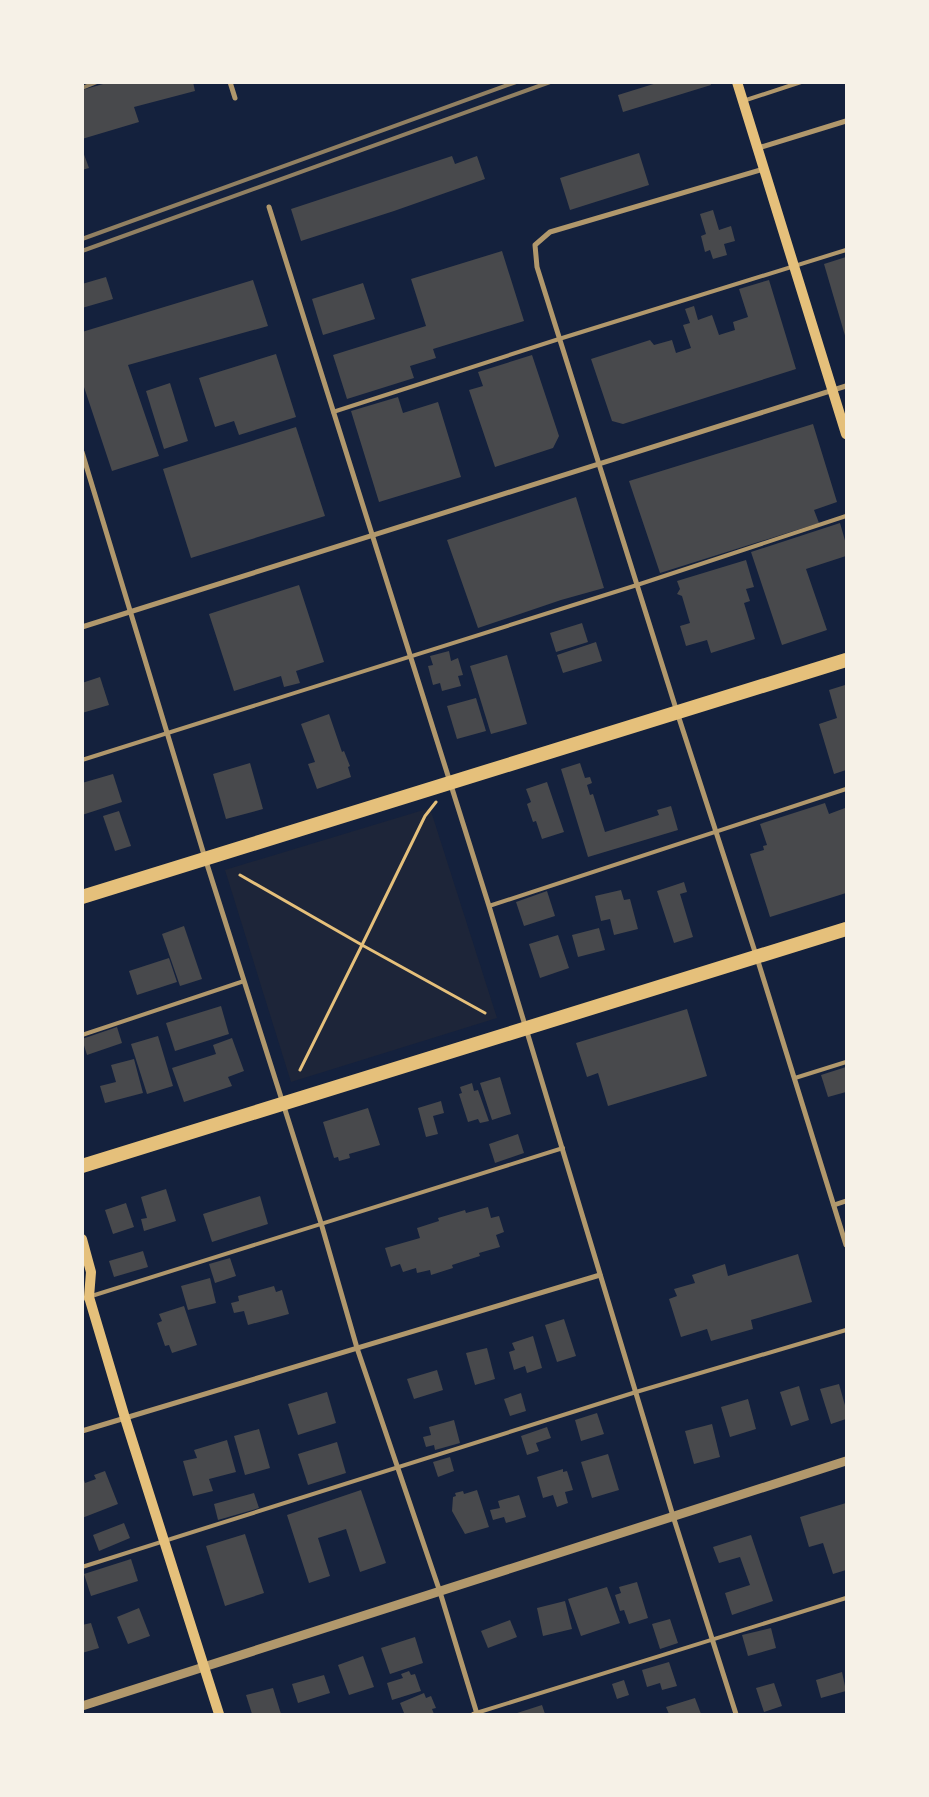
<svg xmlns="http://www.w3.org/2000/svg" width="929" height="1797" viewBox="0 0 929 1797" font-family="'PT Sans',sans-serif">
<rect width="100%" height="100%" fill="#14213d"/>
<polygon fill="#1d2539" points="430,808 497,1018 291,1082 225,870"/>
<g fill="#48494c">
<polygon points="110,82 193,82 195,91 134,107 139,122 82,139 82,90"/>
<polygon points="660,82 710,82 711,85 623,112 618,95"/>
<polygon points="82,149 89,168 82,170"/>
<polygon points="639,153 649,185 570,210 560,178"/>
<polygon points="452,156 455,164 477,156 485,179 394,211 301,241 291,209"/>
<polygon points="713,210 719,230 731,226 735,241 724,244 727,255 713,259 710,250 705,252 701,236 706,234 700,214"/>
<polygon points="502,251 524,321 433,349 436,358 410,366 414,378 347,399 333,355 426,326 411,279"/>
<polygon points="846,257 846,339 824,264"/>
<polygon points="106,277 113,299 82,308 82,284"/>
<polygon points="253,280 268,326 128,365 159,456 112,471 82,381 82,332"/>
<polygon points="769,280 796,369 623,424 612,421 591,359 650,340 654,345 672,340 676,353 691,348 683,325 690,323 685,309 694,306 698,320 712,315 719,335 735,330 733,322 748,317 739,289"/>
<polygon points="363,283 375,319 323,335 312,299"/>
<polygon points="276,354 296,417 239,435 234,421 215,427 199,378"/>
<polygon points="532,355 559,436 553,448 495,467 469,390 483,386 478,372"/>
<polygon points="170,383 188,441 164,449 146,391"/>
<polygon points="398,397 403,413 438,402 461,477 379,502 351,411"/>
<polygon points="813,424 837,502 814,510 819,523 660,573 629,481"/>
<polygon points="296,427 325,516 191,558 163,469"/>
<polygon points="576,497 604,588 561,600 478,628 447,540"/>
<polygon points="840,523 846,544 846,556 806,569 827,630 782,645 751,552"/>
<polygon points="746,560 754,587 746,589 750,601 744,603 755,639 711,653 707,640 686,646 680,626 690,623 682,596 677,594 680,589 677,581"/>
<polygon points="299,585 324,662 296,671 300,683 284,687 281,676 234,691 209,614"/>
<polygon points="582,623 588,642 556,652 550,633"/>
<polygon points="596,642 602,661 563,673 557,655"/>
<polygon points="449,651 451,661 458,658 463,675 458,676 461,686 442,691 440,683 433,685 428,666 433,665 430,656"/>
<polygon points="507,655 527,724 491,734 470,666"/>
<polygon points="100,677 109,705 82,713 82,683"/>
<polygon points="845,685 846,770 834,774 819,724 837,718 829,690"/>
<polygon points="476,698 486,731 457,739 447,706"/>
<polygon points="329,714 342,752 344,751 350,766 348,767 351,777 317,789 308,764 315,762 301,724"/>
<polygon points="250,763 263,809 226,819 213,774"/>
<polygon points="580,763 585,778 590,777 592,783 587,785 590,795 593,794 605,832 659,815 657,810 671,806 678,830 588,857 561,769"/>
<polygon points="113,774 122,802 82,815 82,783"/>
<polygon points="547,782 564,832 542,839 536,821 533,822 527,804 531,802 526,789"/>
<polygon points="825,803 829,814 845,808 846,812 846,893 770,917 750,854 764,850 763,846 767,845 760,824"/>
<polygon points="119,811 131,846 115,851 103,816"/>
<polygon points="684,882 687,892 680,894 693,937 674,943 657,891"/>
<polygon points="621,890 624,900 630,899 638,929 614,935 610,919 601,921 595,896"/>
<polygon points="547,891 555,916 524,926 516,902"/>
<polygon points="184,926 202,979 180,986 162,934"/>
<polygon points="599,928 605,950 578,957 572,935"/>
<polygon points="558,935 569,968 540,978 529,944"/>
<polygon points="169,958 177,982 137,995 129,971"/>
<polygon points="221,1006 229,1034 175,1051 166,1023"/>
<polygon points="687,1009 707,1076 608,1106 598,1073 587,1077 576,1043"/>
<polygon points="117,1027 122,1043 87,1055 82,1039"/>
<polygon points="158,1036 173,1086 147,1094 131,1044"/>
<polygon points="232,1038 244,1071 228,1077 232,1086 184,1102 172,1068 216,1054 213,1045"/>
<polygon points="134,1059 143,1093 105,1103 100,1086 116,1082 111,1065"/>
<polygon points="846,1067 846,1092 828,1097 821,1075"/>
<polygon points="500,1077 511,1114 492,1120 480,1083"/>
<polygon points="472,1083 474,1091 478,1090 489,1121 480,1123 478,1119 468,1122 459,1094 462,1093 460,1087"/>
<polygon points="441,1101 444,1113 433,1116 438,1134 426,1137 418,1108"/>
<polygon points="368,1108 380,1145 349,1154 350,1158 339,1161 338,1157 334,1158 323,1122"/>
<polygon points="518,1134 524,1153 495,1163 489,1144"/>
<polygon points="166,1189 176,1221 144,1231 141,1219 147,1218 141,1197"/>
<polygon points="260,1196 268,1224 212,1242 203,1214"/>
<polygon points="126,1203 134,1227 113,1234 105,1210"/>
<polygon points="488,1207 491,1218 499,1216 504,1232 496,1235 500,1247 479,1253 480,1256 452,1265 453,1268 431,1275 430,1270 417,1273 416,1268 403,1272 400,1264 391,1267 385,1248 420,1238 417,1228 439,1221 438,1218 465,1210 466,1213"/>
<polygon points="143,1251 148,1267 114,1277 109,1261"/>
<polygon points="798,1254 812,1302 751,1320 753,1329 711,1341 707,1329 681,1337 669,1299 677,1296 674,1289 695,1283 692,1275 725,1264 728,1276"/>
<polygon points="230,1258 236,1276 215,1283 209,1264"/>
<polygon points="210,1278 216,1303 188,1310 181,1286"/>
<polygon points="274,1286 276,1292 282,1290 289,1314 248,1325 244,1311 234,1313 231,1303 239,1301 238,1296"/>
<polygon points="184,1306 197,1345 172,1353 169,1345 165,1346 157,1323 162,1321 159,1314"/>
<polygon points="564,1319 576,1356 557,1362 545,1325"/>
<polygon points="533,1336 542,1368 527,1373 525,1366 514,1370 509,1352 515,1350 512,1343"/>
<polygon points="487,1348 495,1379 475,1385 466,1353"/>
<polygon points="437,1370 443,1390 414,1399 407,1379"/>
<polygon points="839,1384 846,1409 846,1419 831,1424 820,1389"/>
<polygon points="799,1386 809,1420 791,1426 780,1392"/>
<polygon points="327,1392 336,1423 298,1435 288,1404"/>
<polygon points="521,1393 526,1411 510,1416 504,1399"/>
<polygon points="748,1399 756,1429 730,1437 721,1407"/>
<polygon points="597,1413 604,1434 581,1441 575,1420"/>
<polygon points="454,1420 460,1443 435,1450 434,1445 426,1447 423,1437 431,1435 429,1427"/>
<polygon points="712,1424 720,1457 694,1464 685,1431"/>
<polygon points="547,1427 551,1438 536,1443 539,1451 527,1455 521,1436"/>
<polygon points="259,1429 270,1468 245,1475 234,1436"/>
<polygon points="227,1440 236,1472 209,1479 213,1491 193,1496 183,1461 197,1458 194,1450"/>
<polygon points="337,1442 346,1473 308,1485 298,1454"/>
<polygon points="608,1454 619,1490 592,1498 581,1462"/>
<polygon points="450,1457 454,1471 438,1477 433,1462"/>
<polygon points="563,1469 563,1472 567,1471 573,1490 565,1492 568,1503 557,1507 553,1495 543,1498 537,1477"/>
<polygon points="105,1471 118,1504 82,1518 82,1481 84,1480 85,1483 96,1479 94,1475"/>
<polygon points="361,1490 386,1563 360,1572 346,1529 318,1538 330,1576 309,1583 287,1515"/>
<polygon points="477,1490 489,1527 465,1534 452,1511 453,1497 456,1496 455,1493 463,1491 464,1494"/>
<polygon points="254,1493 259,1508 218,1520 214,1504"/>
<polygon points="519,1495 526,1517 506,1523 504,1517 493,1520 490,1510 500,1508 498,1501"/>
<polygon points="846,1503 846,1570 833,1574 823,1543 809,1547 800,1517"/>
<polygon points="124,1523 130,1538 99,1551 93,1535"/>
<polygon points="245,1534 264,1593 225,1606 206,1546"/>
<polygon points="751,1535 773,1601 732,1615 725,1593 750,1585 740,1557 719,1563 713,1547"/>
<polygon points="131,1559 138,1581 91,1596 84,1574"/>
<polygon points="637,1582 648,1618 629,1624 624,1610 620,1611 615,1595 621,1593 619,1587"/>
<polygon points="607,1587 620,1623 581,1636 568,1599"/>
<polygon points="565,1601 572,1629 543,1636 537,1608"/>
<polygon points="139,1608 150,1636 128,1644 117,1617"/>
<polygon points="670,1619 678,1643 660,1649 652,1624"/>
<polygon points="510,1620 517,1637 488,1648 481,1631"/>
<polygon points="91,1623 99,1648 82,1653 82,1625"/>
<polygon points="771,1628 776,1648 748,1656 742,1635"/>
<polygon points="415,1637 423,1663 390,1674 381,1648"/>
<polygon points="363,1656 374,1687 349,1695 338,1665"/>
<polygon points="669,1662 677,1686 662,1690 660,1683 647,1687 642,1670"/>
<polygon points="409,1671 411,1675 415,1674 421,1691 392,1700 387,1683 403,1678 401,1674"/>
<polygon points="842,1672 846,1691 821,1698 816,1680"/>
<polygon points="324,1675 330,1693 298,1703 292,1684"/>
<polygon points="624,1680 629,1695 617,1699 612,1684"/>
<polygon points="774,1683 782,1706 764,1712 756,1688"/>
<polygon points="273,1688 281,1714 252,1714 246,1695"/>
<polygon points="424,1693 426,1698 431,1696 436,1708 432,1709 434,1714 399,1714 404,1713 400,1703"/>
<polygon points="695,1698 701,1714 669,1714 666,1707"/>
<polygon points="542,1705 545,1714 514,1714"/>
</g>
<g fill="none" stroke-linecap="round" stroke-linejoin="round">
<g stroke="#e5c07b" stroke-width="3">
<polyline points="240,875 362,945 425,816 436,802"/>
<polyline points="300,1070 362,945 485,1013"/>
</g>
<g stroke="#b1986c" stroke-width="4">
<polyline points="743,101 801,82"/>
<polyline points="333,412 559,339 846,250"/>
<polyline points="82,760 637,585 846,516"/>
<polyline points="489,906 846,789"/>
<polyline points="82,1035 244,981"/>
<polyline points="795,1078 846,1062"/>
<polyline points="82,1299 563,1148"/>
<polyline points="82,1567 636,1392 846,1330"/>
<polyline points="473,1714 846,1598"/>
</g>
<g stroke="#b1986c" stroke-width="5">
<polyline points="230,82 235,98"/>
<polyline points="758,148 846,121"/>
<polyline points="764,169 550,232 535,245 537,267 677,712 757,958 846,1245"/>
<polyline points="269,207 489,906 673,1516 736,1714"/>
<polyline points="82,452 205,858 321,1223 357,1348 440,1592 477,1714"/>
<polyline points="82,627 846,386"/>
<polyline points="834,1205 846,1201"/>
<polyline points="82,1431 600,1275"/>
</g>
<polyline stroke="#b1986c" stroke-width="9" points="82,1706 846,1461"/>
<g stroke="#e5c07b" stroke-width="10">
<polyline points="737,82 846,434"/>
<polyline points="82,1239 91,1272 89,1297 125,1418 219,1714"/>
</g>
<g stroke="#e5c07b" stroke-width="14">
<polyline points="82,897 846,660"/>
<polyline points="82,1166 846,929"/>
</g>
<g stroke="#918062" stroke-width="4">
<polyline points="82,88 97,82"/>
<polyline points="82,239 516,82"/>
<polyline points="82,251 550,82"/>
</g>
</g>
<rect width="929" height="1797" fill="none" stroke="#f6f1e7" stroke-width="168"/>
</svg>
